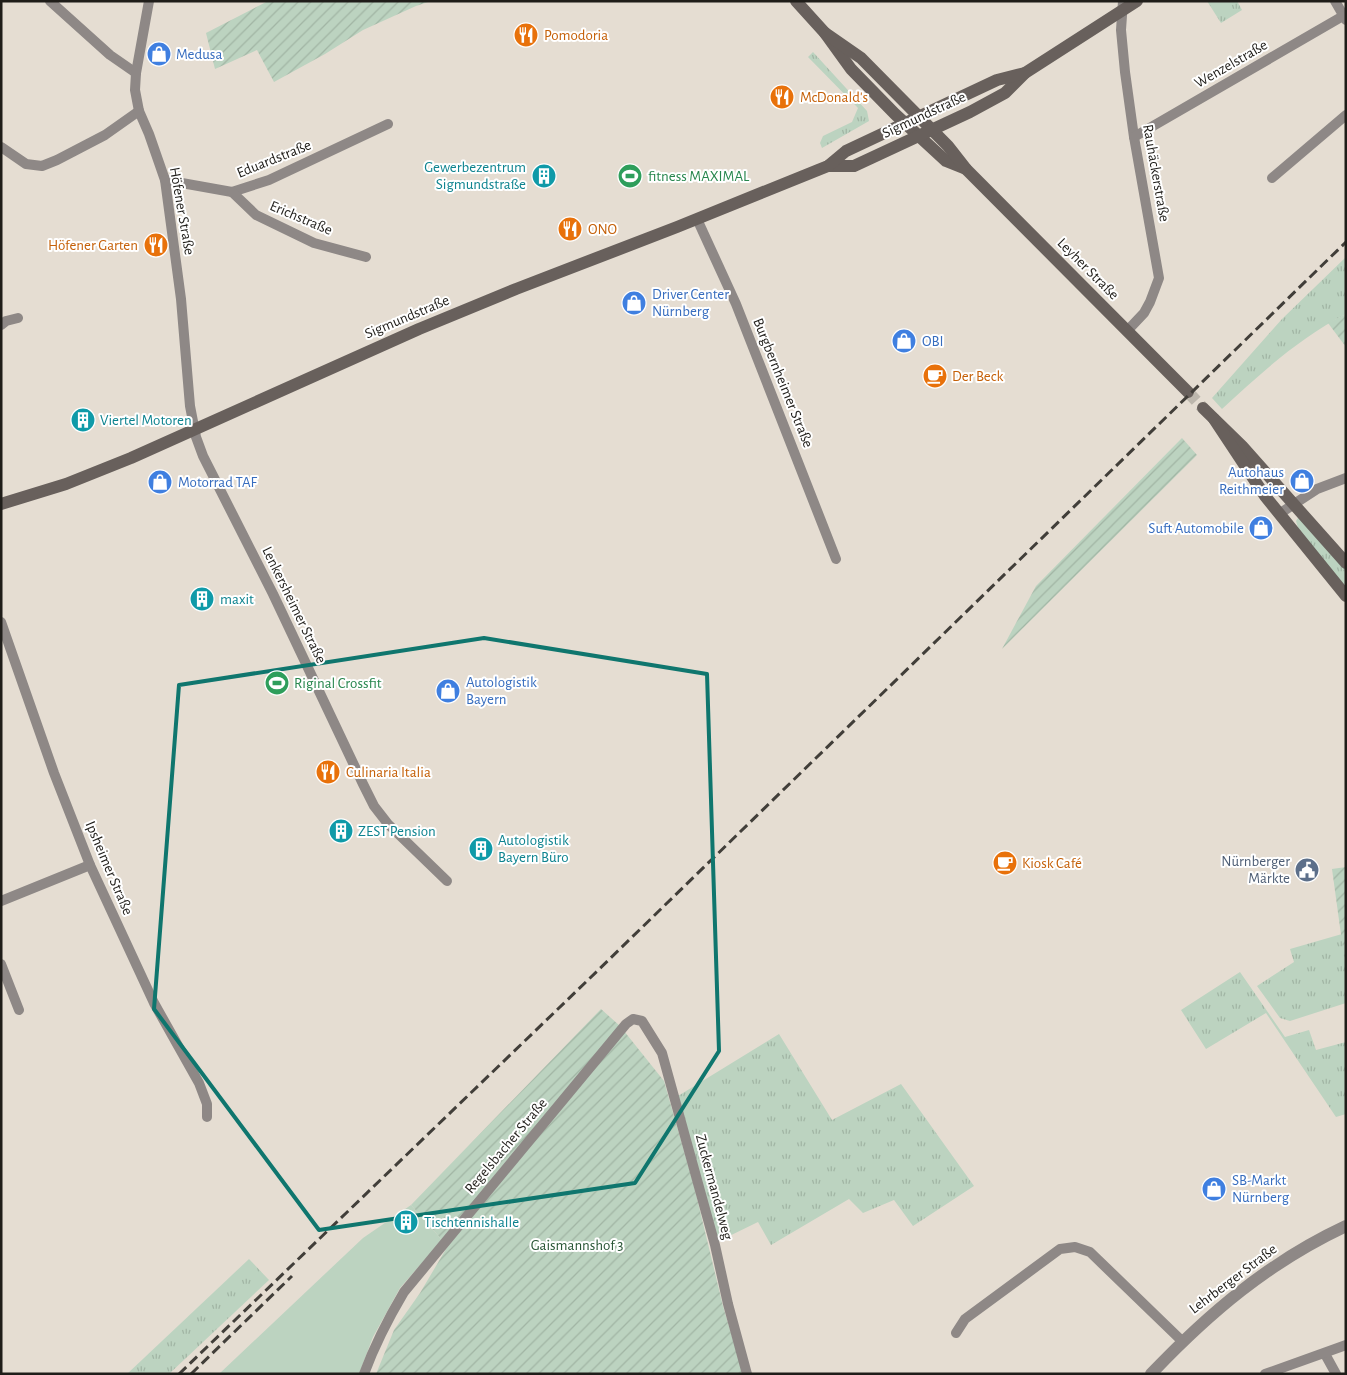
<svg xmlns="http://www.w3.org/2000/svg" width="1347" height="1375" viewBox="0 0 1347 1375" font-family="'Alegreya Sans',sans-serif">
<defs>
<pattern id="grass-tufts" width="24" height="20" patternUnits="userSpaceOnUse" patternTransform="scale(1.25)"><rect width="24" height="20" fill="#bcd3c0"/><path d="M3 7l-1-3M5 7V3M7 7l1-3M15 17l-1-3M17 17v-4M19 17l1-3" fill="none" stroke="#a1b5a4"/></pattern>
<pattern id="garden-furrows" width="10" height="10" patternUnits="userSpaceOnUse" patternTransform="scale(1.25)"><rect width="10" height="10" fill="#bcd3c0"/><path d="M-1 1l2-2M0 10L10 0M9 11l2-2" fill="none" stroke="#a1b5a4"/></pattern>
</defs>
<rect width="100%" height="100%" fill="#e5ddd2"/>
<g fill="url(#grass-tufts)">
<polygon points="1207,1 1237,1 1242,10 1221,23"/>
<polygon points="813,52 867,111 869,121 822,148 820,143 823,136 852,122 858,108 808,57"/>
<path d="M 1346,257 L 1346,314 C 1299,338 1260,374 1222,409 L 1212,398 L 1282,319 Z"/>
<polygon points="1298,518 1301,519 1346,570 1346,590 1299,531 1296,521"/>
<polygon points="1342,934 1346,971 1346,1003 1290,1021 1280,1018 1257,986 1294,962 1290,949"/>
<polygon points="1240,972 1285,1037 1309,1030 1316,1050 1346,1042 1346,1114 1336,1117 1266,1013 1206,1049 1181,1010"/>
<polygon points="779,1034 832,1120 901,1084 974,1186 913,1226 894,1200 863,1213 849,1199 771,1245 758,1222 717,1242 678,1096"/>
<polygon points="249,1259 269,1280 169,1374 127,1374"/>
</g>
<g fill="url(#garden-furrows)">
<polygon points="268,1 431,1 416,6 363,30 325,54 274,82 257,50 215,69 206,33"/>
<polygon points="1346,314 1346,347 1328,323"/>
<polygon points="1182,438 1197,455 1002,649 1036,586"/>
<polygon points="1346,867 1346,971 1332,869"/>
<polygon points="601,1009 620,1026 664,1081 694,1186 723,1306 743,1374 376,1374 394,1330 420,1293 449,1244 442,1240 411,1205"/>
</g>
<polygon fill="#bcd3c0" points="411,1205 442,1240 400,1288 373,1337 359,1374 219,1374 363,1238"/>
<g fill="none" stroke-linecap="round" stroke-linejoin="round">
<polyline stroke="#bdb7ad" stroke-width="12" stroke-dasharray="12 6" stroke-linecap="butt" points="1188,392 1203,408"/>
<g stroke="#8e8886" stroke-width="10">
<polyline points="50,1 110,55 136,73"/>
<polyline points="149,1 136,73 135,90 139,111 149,134 165,180 181,299 190,406 196,437 203,456 273,594 363,784 374,806 388,824 447,881"/>
<polyline points="1123,1 1121,30 1125,72 1134,137 1159,278 1150,302 1144,313 1127,331"/>
<polyline points="1335,1 1346,20"/>
<polyline points="1134,137 1343,16"/>
<polyline points="1,147 26,164 42,166 57,160 105,135 139,111"/>
<polyline points="1272,178 1346,115"/>
<polyline points="165,180 232,192 269,180 388,124"/>
<polyline points="232,192 256,215 314,243 366,257"/>
<polyline points="697,219 736,304 836,559"/>
<polyline points="1,325 6,321 18,318"/>
<polyline points="1279,514 1317,489 1346,478"/>
<polyline points="1,622 54,773 90,865 154,1003 199,1083 207,1104 207,1117"/>
<polyline points="1,901 90,865"/>
<polyline points="1,964 19,1010"/>
<polyline points="956,1333 965,1319 1060,1249 1075,1247 1090,1252 1182,1341"/>
<polyline points="1325,1354 1336,1374"/>
<path d="M 364,1374 C 375,1344 388,1319 404,1292 L 626,1024 L 633,1019 L 642,1021 L 662,1053 L 715,1245 L 728,1304 L 747,1374"/>
<polyline points="1265,1374 1346,1345"/>
</g>
<path stroke="#8e8886" stroke-width="12" d="M 1151,1374 C 1209,1313 1269,1262 1346,1226"/>
<g stroke="#68605c" stroke-width="12">
<polyline points="796,1 825,33 851,69 895,114 946,161 966,169"/>
<polyline points="825,33 861,58 948,146 966,169 1188,392"/>
<polyline points="828,166 854,166 970,112 1005,93 1025,73 1137,1"/>
<polyline points="1203,408 1242,446 1346,563"/>
<polyline points="1214,419 1265,496 1346,596"/>
<polyline points="1,504 66,484 131,458 419,329 516,289 677,227 818,170 828,166 846,151 997,80 1025,73"/>
</g>
<g stroke="#413e39" stroke-width="3" stroke-dasharray="10 5" stroke-linecap="butt">
<polyline points="179,1374 588,980 1346,242"/>
<polyline points="191,1374 292,1276"/>
</g>
</g>
<path fill="none" stroke="#0f766e" stroke-width="4" stroke-linejoin="round" d="M 484,638 L 707,674 L 719,1051 L 635,1183 L 319,1230 L 154,1009 L 179,685 Z"/>
<defs>
<symbol id="restaurant-disc" viewBox="-11 -11 22 22"><circle r="9.5" fill="#e8710a" stroke="#fff"/><path d="M-5-6h1v4h1v-4h1v4h1v-4h1v5L-1.5 .5V6h-2V.5L-5-1ZM5-6V6H3V1.5H1.5Q1.5-4 5-6Z" fill="#fff"/></symbol>
<symbol id="shop-disc" viewBox="-11 -11 22 22"><circle r="9.5" fill="#3f7fe0" stroke="#fff"/><path d="M-5-2.5h2.3a2.7 3.5 0 0 1 5.4 0H5L5.5 6h-11ZM-1.5-2.5h3a1.5 2.3 0 0 0-3 0Z" fill="#fff"/></symbol>
<symbol id="building-disc" viewBox="-11 -11 22 22"><circle r="9.5" fill="#0f9aa8" stroke="#fff"/><path d="M-4-6H4V6H1V3H-1V6H-4ZM-2.5-4.3h1.7v1.8h-1.7ZM.8-4.3h1.7v1.8H.8ZM-2.5-1h1.7V.8h-1.7ZM.8-1h1.7V.8H.8Z" fill="#fff"/></symbol>
<symbol id="stadium-disc" viewBox="-11 -11 22 22"><circle r="9.5" fill="#2e9e5b" stroke="#fff"/><path d="M0-5a6.5 5 0 1 0 0 10a6.5 5 0 1 0 0-10ZM-3.5-1.8h7v3.6h-7Z" fill="#fff"/></symbol>
<symbol id="cafe-disc" viewBox="-11 -11 22 22"><circle r="9.5" fill="#e8710a" stroke="#fff"/><path d="M-5.5-4.5H6V0H3Q3 3.5 0 3.5H-2.5Q-5.5 3.5-5.5 0ZM3-3.2v2h1.7v-2ZM-6 4.5H4V6H-6Z" fill="#fff"/></symbol>
<symbol id="civic-disc" viewBox="-11 -11 22 22"><circle r="9.5" fill="#5c6f8a" stroke="#fff"/><path d="M-.6-6.5H3V-4.5H.6V-3L4-1V1h2V6H-6V1h2V-1L-.6-3ZM-1.2 2.5V6h2.4V2.5Z" fill="#fff"/></symbol>
</defs>
<g fill-rule="evenodd">
<use href="#restaurant-disc" x="512" y="21" width="28" height="28"/>
<use href="#shop-disc" x="145" y="40" width="28" height="28"/>
<use href="#restaurant-disc" x="768" y="83" width="28" height="28"/>
<use href="#building-disc" x="530" y="162" width="28" height="28"/>
<use href="#stadium-disc" x="616" y="162" width="28" height="28"/>
<use href="#restaurant-disc" x="556" y="215" width="28" height="28"/>
<use href="#restaurant-disc" x="142" y="231" width="28" height="28"/>
<use href="#shop-disc" x="620" y="289" width="28" height="28"/>
<use href="#shop-disc" x="890" y="327" width="28" height="28"/>
<use href="#cafe-disc" x="921" y="362" width="28" height="28"/>
<use href="#building-disc" x="69" y="406" width="28" height="28"/>
<use href="#shop-disc" x="1288" y="467" width="28" height="28"/>
<use href="#shop-disc" x="146" y="468" width="28" height="28"/>
<use href="#shop-disc" x="1247" y="514" width="28" height="28"/>
<use href="#building-disc" x="188" y="585" width="28" height="28"/>
<use href="#stadium-disc" x="263" y="669" width="28" height="28"/>
<use href="#shop-disc" x="434" y="677" width="28" height="28"/>
<use href="#restaurant-disc" x="314" y="758" width="28" height="28"/>
<use href="#building-disc" x="327" y="817" width="28" height="28"/>
<use href="#building-disc" x="467" y="835" width="28" height="28"/>
<use href="#cafe-disc" x="991" y="849" width="28" height="28"/>
<use href="#civic-disc" x="1293" y="856" width="28" height="28"/>
<use href="#shop-disc" x="1200" y="1175" width="28" height="28"/>
<use href="#building-disc" x="392" y="1208" width="28" height="28"/>
</g>
<g text-anchor="middle" dominant-baseline="central" stroke-width="4" stroke-linejoin="round" paint-order="stroke">
<g font-size="15" fill="#c56008" stroke="#fff" text-anchor="start">
<text x="544" y="35">Pomodoria</text>
<text x="800" y="97">McDonald's</text>
<text x="588" y="229">ONO</text>
<text x="138" y="245" text-anchor="end">Höfener Garten</text>
<text x="952" y="376">Der Beck</text>
<text x="346" y="772">Culinaria Italia</text>
<text x="1022" y="863">Kiosk Café</text>
</g>
<g font-size="15" fill="#366cbe" stroke="#fff" text-anchor="start">
<text x="176" y="54">Medusa</text>
<text x="652" y="294">Driver Center<tspan x="652" dy="17">Nürnberg</tspan></text>
<text x="922" y="341">OBI</text>
<text x="1284" y="472" text-anchor="end">Autohaus<tspan x="1284" dy="17">Reithmeier</tspan></text>
<text x="178" y="482">Motorrad TAF</text>
<text x="1244" y="528" text-anchor="end">Suft Automobile</text>
<text x="466" y="682">Autologistik<tspan x="466" dy="17">Bayern</tspan></text>
<text x="1232" y="1180">SB-Markt<tspan x="1232" dy="17">Nürnberg</tspan></text>
</g>
<g font-size="15" fill="#1f1d19" stroke="#fff">
<text transform="translate(1231 64) rotate(-30)">Wenzelstraße</text>
<text transform="translate(924 115) rotate(-25)">Sigmundstraße</text>
<text transform="translate(274 159) rotate(-22)">Eduardstraße</text>
<text transform="translate(1156 173) rotate(80)">Rauhäckerstraße</text>
<text transform="translate(182 211) rotate(80)">Höfener Straße</text>
<text transform="translate(301 218) rotate(23)">Erichstraße</text>
<text transform="translate(1088 269) rotate(45)">Leyher Straße</text>
<text transform="translate(407 317) rotate(-23)">Sigmundstraße</text>
<text transform="translate(783 383) rotate(68)">Burgbernheimer Straße</text>
<text transform="translate(294 605) rotate(64)">Lenkersheimer Straße</text>
<text transform="translate(109 868) rotate(67)">Ipsheimer Straße</text>
<text transform="translate(506 1146) rotate(-50)">Regelsbacher Straße</text>
<text transform="translate(714 1187) rotate(75)">Zuckermandelweg</text>
<text transform="translate(1233 1279) rotate(-37)">Lehrberger Straße</text>
</g>
<g font-size="15" fill="#0d838f" stroke="#fff" text-anchor="start">
<text x="526" y="167" text-anchor="end">Gewerbezentrum<tspan x="526" dy="17">Sigmundstraße</tspan></text>
<text x="100" y="420">Viertel Motoren</text>
<text x="220" y="599">maxit</text>
<text x="358" y="831">ZEST Pension</text>
<text x="498" y="840">Autologistik<tspan x="498" dy="17">Bayern Büro</tspan></text>
<text x="424" y="1222">Tischtennishalle</text>
</g>
<g font-size="15" fill="#27864d" stroke="#fff" text-anchor="start">
<text x="648" y="176">fitness MAXIMAL</text>
<text x="294" y="683">Riginal Crossfit</text>
</g>
<g font-size="15" fill="#4e5e75" stroke="#fff" text-anchor="end">
<text x="1290" y="861">Nürnberger<tspan x="1290" dy="17">Märkte</tspan></text>
</g>
<g font-size="15" fill="#275433" stroke="#fff">
<text x="577" y="1245">Gaismannshof 3</text>
</g>
</g>
<rect width="1347" height="1375" fill="none" stroke="#1f1d19" stroke-width="5"/>
</svg>
